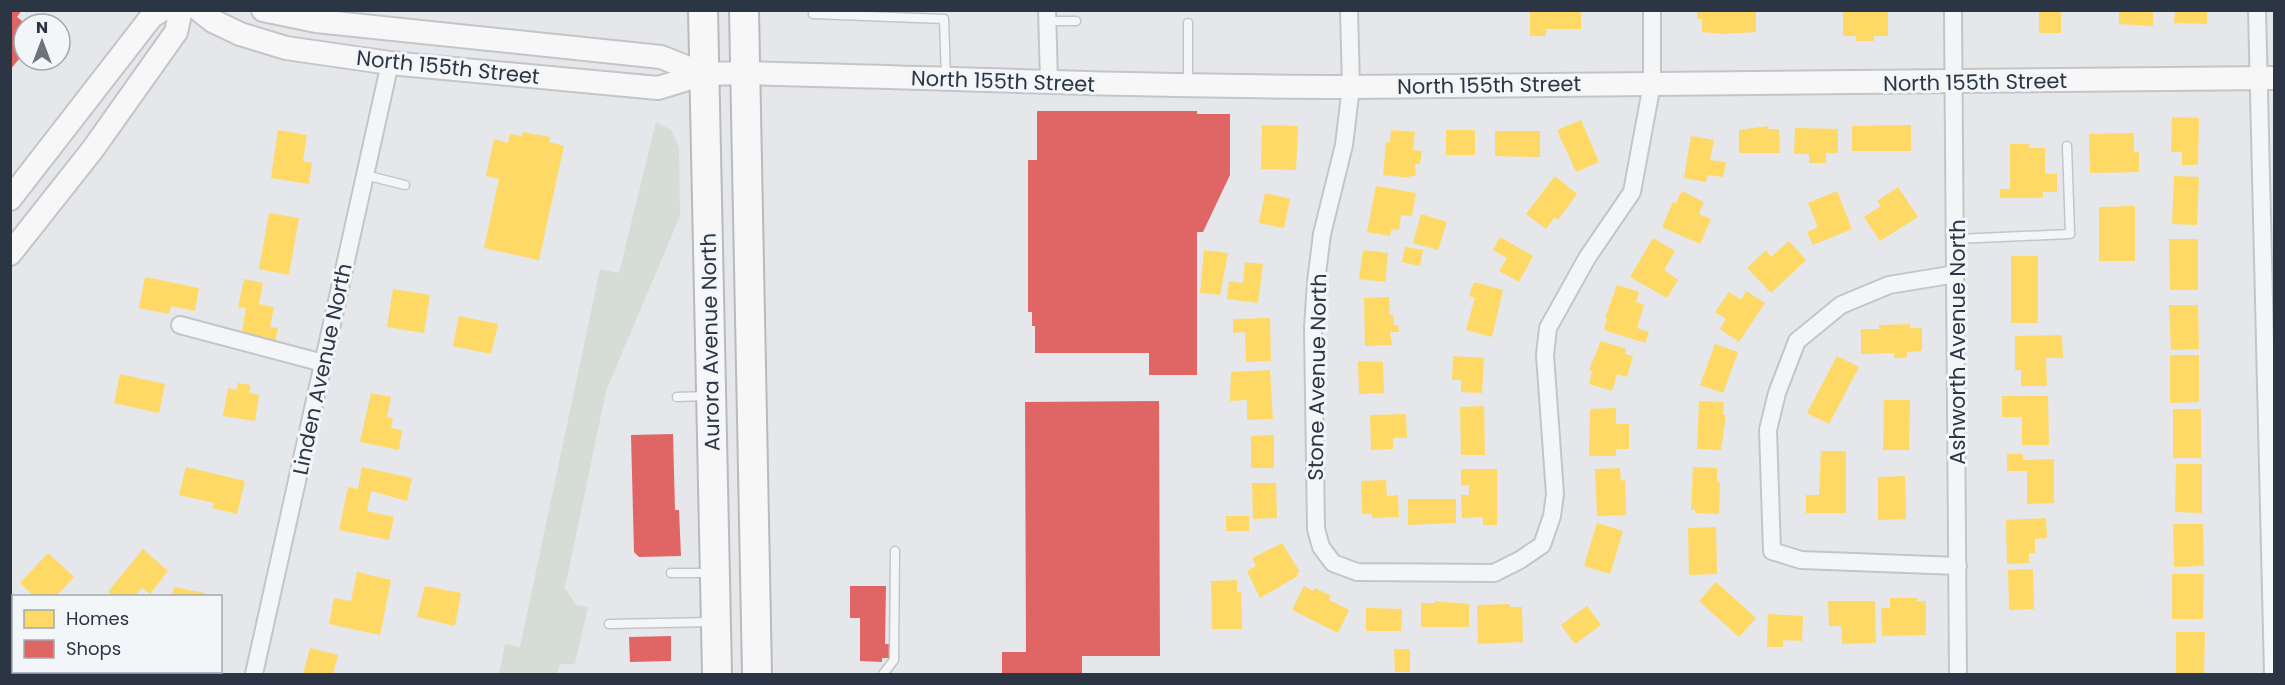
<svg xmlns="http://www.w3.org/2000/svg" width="2285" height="685" viewBox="0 0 2285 685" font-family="Poppins,sans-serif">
<rect width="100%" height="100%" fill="#e5e7ea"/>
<polygon fill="#d6ddd6" points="656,122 671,130 679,147 680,216 606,391 565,588 576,605 588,607 575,664 560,664 557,674 499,674 505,644 520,647 600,269 619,273"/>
<g fill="#ffd966">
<polygon points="1530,10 1581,10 1581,29 1546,29 1546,36 1530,36"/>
<polygon points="1697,10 1756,10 1756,32 1722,34 1702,32 1702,19 1697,19"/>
<rect x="2039" y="10" width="22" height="23"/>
<polygon points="2119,10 2153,10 2153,26 2119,24"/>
<polygon points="2175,10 2207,10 2207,24 2174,23"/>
<polygon points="1843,11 1888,11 1888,36 1874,36 1874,41 1856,41 1856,36 1843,36"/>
<polygon points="2172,117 2199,118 2198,165 2182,165 2182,152 2171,152"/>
<polygon points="1581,120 1599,162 1576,172 1557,130"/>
<polygon points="1262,125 1298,126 1296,170 1261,169"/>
<polygon points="1911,125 1911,151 1852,151 1852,126"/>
<polygon points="1768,126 1768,129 1779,129 1780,153 1739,153 1739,130"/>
<polygon points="1795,128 1838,129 1838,153 1826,153 1826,163 1809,163 1809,154 1794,154"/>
<polygon points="278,130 307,135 303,161 312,163 309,184 271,178"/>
<polygon points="1391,130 1415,132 1413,150 1422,151 1420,164 1415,164 1416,176 1410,176 1412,178 1383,175 1386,142 1390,143"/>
<rect x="1446" y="130" width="29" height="25"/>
<polygon points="1495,131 1540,131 1540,157 1495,156"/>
<polygon points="523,132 550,137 549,142 564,146 539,260 484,248 499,179 486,176 494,139 508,143 510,134 522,136"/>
<polygon points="2134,133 2134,152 2139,152 2139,172 2090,173 2089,134"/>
<polygon points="1691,136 1714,140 1710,160 1726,162 1723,177 1708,175 1706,182 1684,178"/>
<polygon points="2010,144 2029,144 2029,148 2045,148 2045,174 2057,174 2057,192 2043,192 2043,198 2000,198 2000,189 2010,189"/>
<polygon points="1555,176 1577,194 1558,220 1555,217 1546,229 1526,214"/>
<polygon points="2174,176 2199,177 2197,225 2172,224"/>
<polygon points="1376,186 1416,193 1412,216 1401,215 1399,230 1391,229 1390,236 1367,232"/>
<polygon points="1898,187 1918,217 1880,241 1864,217 1881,206 1877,201"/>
<polygon points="1682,191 1704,202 1699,214 1711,219 1700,244 1662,227 1673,202 1676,203"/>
<polygon points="1837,191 1852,229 1813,245 1807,232 1818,227 1808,203"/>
<polygon points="1265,193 1290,199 1284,228 1259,223"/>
<polygon points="2135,206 2135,261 2099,261 2099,207"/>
<polygon points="269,213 299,218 289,275 259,269"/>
<polygon points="1421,214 1447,222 1438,250 1413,243"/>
<polygon points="1500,237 1533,256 1519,282 1499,271 1507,258 1493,250"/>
<polygon points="1653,238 1675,251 1664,270 1678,280 1667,298 1630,277"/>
<polygon points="2169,239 2198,239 2198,290 2170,290"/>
<polygon points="1789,241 1806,260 1771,293 1747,268 1766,250 1771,257"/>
<polygon points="1405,247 1423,250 1420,266 1402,262"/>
<polygon points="1204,250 1228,253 1220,295 1200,293"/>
<polygon points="1363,250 1388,253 1385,282 1359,279"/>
<rect x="2011" y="256" width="27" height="67"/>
<polygon points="1245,262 1263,264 1258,303 1227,299 1229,281 1243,283"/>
<polygon points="145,277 199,288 195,311 171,306 169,314 139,308"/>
<polygon points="244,279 263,283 259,304 274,307 270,327 278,328 275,343 241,337 246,308 238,307"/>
<polygon points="1474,282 1503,290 1492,337 1466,330 1475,298 1469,296"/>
<polygon points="1617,285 1639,292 1636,302 1644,305 1637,328 1649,332 1645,343 1604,330 1607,319 1605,318"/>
<polygon points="393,289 430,295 424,333 387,327"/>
<polygon points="1746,291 1765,303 1739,342 1720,329 1726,319 1715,312 1729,292 1741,300"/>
<polygon points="1389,297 1390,315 1393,315 1394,325 1398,325 1399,332 1390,332 1392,345 1365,346 1364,298"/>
<polygon points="2169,305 2198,305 2199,349 2171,350"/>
<polygon points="459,316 498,324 491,354 453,346"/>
<polygon points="1270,318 1271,361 1246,362 1245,332 1233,333 1233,319"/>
<polygon points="1910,324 1910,328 1922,328 1922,351 1907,352 1907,358 1894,358 1894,353 1861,354 1861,329 1879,329 1879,325"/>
<polygon points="2062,335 2063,358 2046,358 2047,386 2021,386 2021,370 2015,370 2015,336"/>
<polygon points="1601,341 1626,349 1625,354 1633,356 1627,377 1617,374 1612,391 1589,384 1592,371 1589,370"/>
<polygon points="1715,344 1738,352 1723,393 1700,385"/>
<polygon points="2170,355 2199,355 2199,402 2170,403"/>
<polygon points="1453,356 1484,358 1482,393 1461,392 1461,380 1452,380"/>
<polygon points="1837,356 1859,367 1829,424 1807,413"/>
<polygon points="1358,361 1383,362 1384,393 1359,394"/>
<polygon points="1270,370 1273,419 1247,420 1247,400 1230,401 1231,372"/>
<polygon points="120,374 165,384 159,413 114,403"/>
<polygon points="238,383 251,385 249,393 259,395 255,421 223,416 228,388 237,390"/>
<polygon points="371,393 391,397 387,417 393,418 391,428 402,430 399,450 360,442"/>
<polygon points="2002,396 2048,396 2049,445 2022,445 2022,417 2002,417"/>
<polygon points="1884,400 1910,400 1909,450 1883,450"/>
<polygon points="1699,401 1724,402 1723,415 1726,415 1721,450 1697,449"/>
<polygon points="1484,406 1485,455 1461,455 1460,407"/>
<polygon points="1616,408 1616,424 1629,424 1629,449 1616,449 1616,456 1589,456 1590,409"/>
<rect x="2173" y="409" width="28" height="49"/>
<polygon points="1406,414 1407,438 1393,438 1393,449 1371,450 1370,415"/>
<polygon points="1274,435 1274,468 1251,468 1251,436"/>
<polygon points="1821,451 1846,451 1846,513 1806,513 1806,495 1819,495"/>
<polygon points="2007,454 2023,454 2023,460 2054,459 2054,503 2027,504 2027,471 2007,471"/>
<polygon points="2176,464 2202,464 2202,513 2175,512"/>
<polygon points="186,467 245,481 237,514 212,508 214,503 179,495"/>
<polygon points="362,467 412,478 407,501 371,491 367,511 394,517 389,540 339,530 348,487 358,489"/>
<polygon points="1693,467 1717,468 1717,482 1720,482 1719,514 1695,513 1695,510 1691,510"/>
<polygon points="1620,468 1621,481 1625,480 1626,515 1597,516 1595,469"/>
<polygon points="1461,469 1497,469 1497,525 1483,525 1483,517 1462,518 1461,495 1469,495 1469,485 1461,485"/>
<polygon points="1905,476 1906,519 1878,520 1878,477"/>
<polygon points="1386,480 1387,496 1398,495 1399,517 1372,518 1372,514 1362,514 1361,481"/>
<polygon points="1252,483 1276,483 1277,518 1253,519"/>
<polygon points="1408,499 1456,499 1456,523 1408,525"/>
<rect x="1226" y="516" width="23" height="15"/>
<polygon points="2046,518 2047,538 2035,539 2035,553 2029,553 2029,563 2007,564 2006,520"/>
<polygon points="1597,523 1623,531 1610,574 1584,566"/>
<polygon points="2173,524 2203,524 2204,566 2174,567"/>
<polygon points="1716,527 1717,574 1689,575 1688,528"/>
<polygon points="1282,543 1300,572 1297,573 1298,576 1260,598 1247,571 1256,566 1252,558"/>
<polygon points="143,549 168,571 150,594 142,588 134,596 113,596 108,592"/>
<polygon points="48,553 74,577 56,596 34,596 20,583"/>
<polygon points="2033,569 2034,609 2009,610 2008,570"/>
<polygon points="357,572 391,580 380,635 329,624 334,598 351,601"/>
<polygon points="2172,574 2204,574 2203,619 2172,619"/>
<polygon points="1237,580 1237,592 1241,592 1242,629 1212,629 1211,581"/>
<polygon points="1716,582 1756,618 1739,637 1699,601"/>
<polygon points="425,586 461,593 455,626 417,617"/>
<polygon points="1304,586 1313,591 1315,588 1331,596 1329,600 1349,610 1338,633 1292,610"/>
<polygon points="174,587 205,593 204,596 172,596"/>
<polygon points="1890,598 1917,598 1917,601 1926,601 1926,635 1882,636 1881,608 1890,608"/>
<polygon points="1435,601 1469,604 1469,627 1421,627 1421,603 1435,603"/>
<polygon points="1828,601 1875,601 1876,643 1842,644 1841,626 1829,626"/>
<polygon points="1510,604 1510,607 1522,607 1523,642 1478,644 1477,605"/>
<polygon points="1587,606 1601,625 1575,644 1561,625"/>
<polygon points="1366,608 1402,609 1401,631 1366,631"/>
<polygon points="1768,614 1803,616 1802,641 1783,640 1783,647 1767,647"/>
<polygon points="2176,632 2205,632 2204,674 2176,674"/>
<polygon points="310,648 338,655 333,674 303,674"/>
<polygon points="1394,649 1410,649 1410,672 1395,672"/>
<polygon points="72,672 116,672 119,674 75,674"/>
</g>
<g fill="#e06666">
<polygon points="10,10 22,10 17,17 26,24 24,24 24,53 10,70"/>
<polygon points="1037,111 1197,111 1197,114 1230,114 1230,175 1203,232 1197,232 1197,375 1149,375 1149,353 1035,353 1035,326 1032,326 1032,312 1028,312 1028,160 1037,160"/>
<polygon points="1159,401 1160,656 1082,656 1082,674 1002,674 1002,652 1026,652 1025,402"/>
<polygon points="673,434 675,510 679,510 681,556 639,557 634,552 631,435"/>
<polygon points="850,586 886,586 885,644 889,644 889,658 882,658 882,662 860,661 860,618 850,618"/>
<polygon points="671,636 671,661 630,662 629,637"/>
</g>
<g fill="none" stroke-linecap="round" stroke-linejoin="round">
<defs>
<g id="lane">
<polyline points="813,10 813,14 944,19 946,78"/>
<polyline points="1047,21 1076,21"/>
<polyline points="1188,85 1188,23"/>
<polyline points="365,175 405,185"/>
<polyline points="1956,239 2070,234 2067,146"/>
<polyline points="677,397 708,396"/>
<polyline points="671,573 709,573"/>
<polyline points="609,624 712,622"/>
<polyline points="883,674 894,660 895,551"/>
</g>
<g id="street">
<polyline points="1047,10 1049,81"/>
<polyline points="1349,10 1351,87 1344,145 1322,234 1316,282 1313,328 1316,529 1321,547 1333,563 1357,572 1494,573 1520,560 1542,545 1552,516 1555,494 1545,355 1548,328 1587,258 1632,192 1652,84 1652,10"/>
<polyline points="1953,10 1958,674"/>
<polyline points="2257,10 2273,674"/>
<polyline points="1956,274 1889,285 1841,305 1797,341 1777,393 1768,430 1772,551 1801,560 1958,566"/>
<polyline points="180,325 323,363"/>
<polyline points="168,672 177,674"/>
<polyline points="254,674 390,63"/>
</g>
<g id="secondary">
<path d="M 199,10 L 213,21 L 240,34 L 286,48 L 390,63 L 658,88 L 704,74 L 745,73 C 947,78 1150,87 1352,87 C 1660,86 1967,81 2274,78"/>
<polyline points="263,10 316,21 661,57 704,74"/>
<polyline points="10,199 152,16 162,10"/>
<polyline points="10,254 93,149 176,32 181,10"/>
</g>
<g id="highway">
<polyline points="703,10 717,674"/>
<polyline points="744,10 757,674"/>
</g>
</defs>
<use href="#lane" stroke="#c3c5c8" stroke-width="11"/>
<use href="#street" stroke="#c3c5c8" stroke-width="20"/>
<use href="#secondary" stroke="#c3c5c8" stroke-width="26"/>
<use href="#highway" stroke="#b8babe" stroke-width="32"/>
<use href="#lane" stroke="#f4f5f6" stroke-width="8"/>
<use href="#street" stroke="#f4f5f6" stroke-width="16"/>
<use href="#secondary" stroke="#f7f7f8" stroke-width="22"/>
<use href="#highway" stroke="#f7f7f8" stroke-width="28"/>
</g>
<g text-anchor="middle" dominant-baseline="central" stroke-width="6" stroke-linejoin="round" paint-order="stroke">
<g font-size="21" fill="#2c3543" stroke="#f3f6f8">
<text transform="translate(448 67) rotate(6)">North 155th Street</text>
<text transform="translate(1003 81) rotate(2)">North 155th Street</text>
<text transform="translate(1975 82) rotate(-1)">North 155th Street</text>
<text transform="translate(1489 85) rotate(-1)">North 155th Street</text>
<text transform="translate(710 342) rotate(-91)">Aurora Avenue North</text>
<text transform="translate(1957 342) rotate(-90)">Ashworth Avenue North</text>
<text transform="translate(322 369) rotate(-78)">Linden Avenue North</text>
<text transform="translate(1317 377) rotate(-89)">Stone Avenue North</text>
</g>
</g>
<rect width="2285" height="685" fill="none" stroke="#2c3543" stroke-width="24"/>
<rect x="12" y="595" width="210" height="78" fill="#f3f6f8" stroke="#a3a9b0" stroke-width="1.5"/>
<rect x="24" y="610" width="30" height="18" fill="#ffd966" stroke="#a3a9b0" stroke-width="1.5"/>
<text x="66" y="625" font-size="18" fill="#2c3543">Homes</text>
<rect x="24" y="640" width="30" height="18" fill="#e06666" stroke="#a3a9b0" stroke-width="1.5"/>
<text x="66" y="655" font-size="18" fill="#2c3543">Shops</text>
<g transform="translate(42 42)"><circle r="28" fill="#f3f6f8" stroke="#a3a9b0" stroke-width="1.5"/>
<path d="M0-4.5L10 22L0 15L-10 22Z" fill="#6d737d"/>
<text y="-9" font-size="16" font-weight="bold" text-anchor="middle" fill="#2c3543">N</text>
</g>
</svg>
